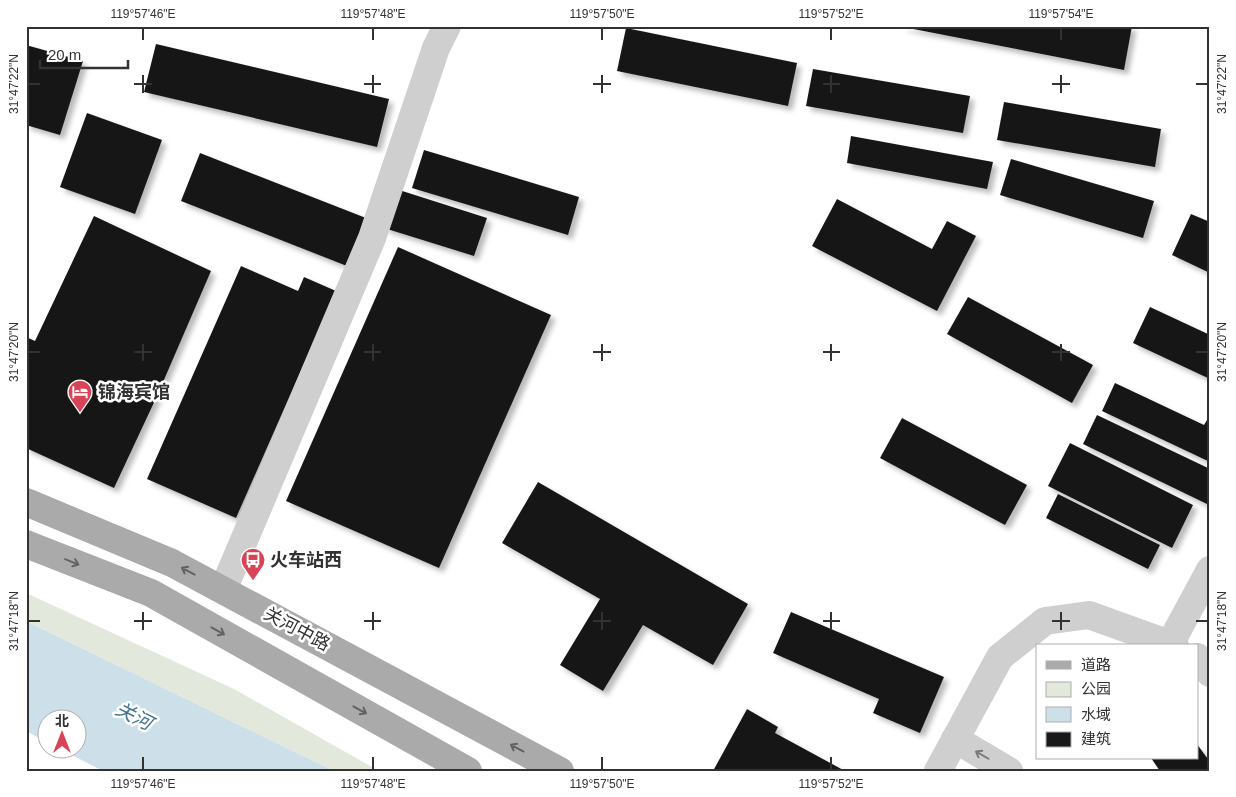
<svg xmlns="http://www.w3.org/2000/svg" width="1236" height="797" viewBox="0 0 1236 797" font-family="Arial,'Noto Sans SC',sans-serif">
<defs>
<filter id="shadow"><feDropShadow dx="4.5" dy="4.5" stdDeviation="2.5" flood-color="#0004"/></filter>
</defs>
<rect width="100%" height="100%" fill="#fff"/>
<polygon fill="#e2e8dc" points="26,593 234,689 379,771 334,771 26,621"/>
<polygon fill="#cde0e9" points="26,621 334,771 103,771 62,750 78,750 78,720 48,720 47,742 26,731"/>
<g fill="#191919" filter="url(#shadow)">
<polygon points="903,26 1132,26 1124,70 903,27"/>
<polygon points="626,28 797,63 788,106 617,71"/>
<polygon points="156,44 389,99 377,147 144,92"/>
<polygon points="26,45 83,61 60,135 26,125"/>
<polygon points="813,69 970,96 963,133 806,106"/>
<polygon points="1004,102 1161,129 1155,167 997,140"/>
<polygon points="87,113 162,140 135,214 60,187"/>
<polygon points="851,136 993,162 987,189 847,163"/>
<polygon points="424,150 579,197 568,235 412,188"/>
<polygon points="200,153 366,218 347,266 181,201"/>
<polygon points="1011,159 1154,201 1143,238 1000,195"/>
<polygon points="396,189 487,218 474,256 384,228"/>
<polygon points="837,199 932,249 947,221 976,236 937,311 812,246"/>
<polygon points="1191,214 1210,222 1210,273 1172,255"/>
<polygon points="94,216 211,271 157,396 114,488 26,448 26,337 35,341"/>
<polygon points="398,247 551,315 439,568 286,501"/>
<polygon points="241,266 298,291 304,277 336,291 236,518 147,479"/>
<polygon points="968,297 1093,365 1072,403 947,334"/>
<polygon points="1150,307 1210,335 1210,379 1133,343"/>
<polygon points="1115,383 1204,425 1210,415 1210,462 1102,411"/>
<polygon points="1097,415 1210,469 1210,497 1207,504 1083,444"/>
<polygon points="902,418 1027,485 1005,525 880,458"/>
<polygon points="1070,443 1193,505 1172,548 1048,486"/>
<polygon points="538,482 748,604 713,665 643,625 603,691 560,665 600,599 502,543"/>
<polygon points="1058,494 1160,545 1148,569 1046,518"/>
<polygon points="791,612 944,677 920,733 873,713 879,699 773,653"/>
<polygon points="747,709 778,727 775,733 845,771 713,771"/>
<polygon points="1197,744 1210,762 1210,771 1160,771 1151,758 1197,758"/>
</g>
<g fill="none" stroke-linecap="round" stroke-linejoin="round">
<g stroke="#cfcfcf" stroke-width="28">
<polyline points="223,590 372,238 436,48 447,26"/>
<polyline points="1170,644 1210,570"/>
<polyline points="1197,657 1210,673"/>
<polyline points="955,739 1009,771"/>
<polyline points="938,771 1000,657 1045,621 1089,615 1175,646"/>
</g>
<g stroke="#aaa" stroke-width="28">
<polyline points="26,502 172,563 560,771"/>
<polyline points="26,544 151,593 468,771"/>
</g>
</g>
<defs><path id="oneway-shaft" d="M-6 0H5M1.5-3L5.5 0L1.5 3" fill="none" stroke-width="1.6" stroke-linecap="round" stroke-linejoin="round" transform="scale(1.25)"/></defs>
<g stroke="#626262">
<use href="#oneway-shaft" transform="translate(72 562) rotate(22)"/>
<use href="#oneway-shaft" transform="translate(188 571) rotate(-152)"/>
<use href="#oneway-shaft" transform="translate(218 631) rotate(29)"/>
<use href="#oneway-shaft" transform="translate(360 710) rotate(29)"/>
<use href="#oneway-shaft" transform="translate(517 748) rotate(-152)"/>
</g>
<use stroke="#797979" href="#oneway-shaft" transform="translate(982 755) rotate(-150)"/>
<path fill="none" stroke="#323232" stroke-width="2" d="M 143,28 L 143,40M 373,28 L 373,40M 602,28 L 602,40M 831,28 L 831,40M 1061,28 L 1061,40M 143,75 L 143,93M 373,75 L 373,93M 602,75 L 602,93M 831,75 L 831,93M 1061,75 L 1061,93M 28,84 L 40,84M 134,84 L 152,84M 364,84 L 381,84M 593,84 L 611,84M 823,84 L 840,84M 1052,84 L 1070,84M 1196,84 L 1208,84M 143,344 L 143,361M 373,344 L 373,361M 602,344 L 602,361M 831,344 L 831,361M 1061,344 L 1061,361M 28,352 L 40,352M 134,352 L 152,352M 364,352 L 381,352M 593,352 L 611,352M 823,352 L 840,352M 1052,352 L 1070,352M 1196,352 L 1208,352M 143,612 L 143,630M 373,612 L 373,630M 602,612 L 602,630M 831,612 L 831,630M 1061,612 L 1061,630M 28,621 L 40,621M 134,621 L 152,621M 364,621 L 381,621M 593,621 L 611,621M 823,621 L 840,621M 1052,621 L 1070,621M 1196,621 L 1208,621M 143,757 L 143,770M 373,757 L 373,770M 602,757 L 602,770M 831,757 L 831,770"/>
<defs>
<symbol id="hotel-pin" viewBox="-11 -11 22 30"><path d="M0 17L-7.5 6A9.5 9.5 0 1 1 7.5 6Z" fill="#d84457" stroke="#fff"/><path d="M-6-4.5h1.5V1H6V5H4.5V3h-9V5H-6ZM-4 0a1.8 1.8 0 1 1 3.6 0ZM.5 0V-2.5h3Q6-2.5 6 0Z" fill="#fff"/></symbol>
<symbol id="bus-pin" viewBox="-11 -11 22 30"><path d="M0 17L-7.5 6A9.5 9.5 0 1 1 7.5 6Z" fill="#d84457" stroke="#fff"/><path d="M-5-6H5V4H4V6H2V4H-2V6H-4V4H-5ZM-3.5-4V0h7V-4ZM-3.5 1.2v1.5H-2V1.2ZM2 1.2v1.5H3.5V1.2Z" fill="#fff"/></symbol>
</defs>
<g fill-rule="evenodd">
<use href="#hotel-pin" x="66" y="378" width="28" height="38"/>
<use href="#bus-pin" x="239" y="546" width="28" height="38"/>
</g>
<g text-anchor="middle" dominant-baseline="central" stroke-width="5" stroke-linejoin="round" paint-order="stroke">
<g font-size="18" font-weight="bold" fill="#323232" stroke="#fff" text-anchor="start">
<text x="98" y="392">锦海宾馆</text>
<text x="270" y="560">火车站西</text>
</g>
<g font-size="18" fill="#323232" stroke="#fff">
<text transform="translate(297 629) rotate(28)">关河中路</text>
</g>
<g font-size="19" font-style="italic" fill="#45768f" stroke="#fff">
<text transform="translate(134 716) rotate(27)">关河</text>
</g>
</g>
<rect width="1236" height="797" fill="none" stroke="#ffffff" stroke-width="55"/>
<rect x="1036" y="644" width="162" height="115" fill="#ffffff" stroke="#adadad"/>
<rect x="1046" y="661" width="25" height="8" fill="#aaaaaa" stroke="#adadad"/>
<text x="1081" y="670" font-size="15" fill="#323232">道路</text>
<rect x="1046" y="682" width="25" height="15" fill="#e2e8dc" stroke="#adadad"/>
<text x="1081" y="694" font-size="15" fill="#323232">公园</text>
<rect x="1046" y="707" width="25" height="15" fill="#cde0e9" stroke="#adadad"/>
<text x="1081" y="720" font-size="15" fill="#323232">水域</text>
<rect x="1046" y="732" width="25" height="15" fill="#191919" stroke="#adadad"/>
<text x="1081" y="744" font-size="15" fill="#323232">建筑</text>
<g transform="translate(62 734)"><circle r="24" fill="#ffffff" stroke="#adadad"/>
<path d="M0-4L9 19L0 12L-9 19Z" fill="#d84457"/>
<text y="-8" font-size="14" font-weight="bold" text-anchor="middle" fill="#323232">北</text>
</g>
<path d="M40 60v8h88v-8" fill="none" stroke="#323232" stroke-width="2.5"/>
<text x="48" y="60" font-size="15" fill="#323232" stroke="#ffffff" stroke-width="4" paint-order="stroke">20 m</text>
<rect x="28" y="28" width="1180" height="742" fill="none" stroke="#323232" stroke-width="2"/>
<g font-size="12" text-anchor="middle" fill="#323232">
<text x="143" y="18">119°57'46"E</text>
<text x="373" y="18">119°57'48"E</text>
<text x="602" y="18">119°57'50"E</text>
<text x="831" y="18">119°57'52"E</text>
<text x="1061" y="18">119°57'54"E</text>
<text transform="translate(14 84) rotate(-90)" y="4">31°47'22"N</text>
<text transform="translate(1222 84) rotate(-90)" y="4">31°47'22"N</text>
<text transform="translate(14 352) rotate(-90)" y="4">31°47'20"N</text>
<text transform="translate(1222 352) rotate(-90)" y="4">31°47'20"N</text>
<text transform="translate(14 621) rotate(-90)" y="4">31°47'18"N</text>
<text transform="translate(1222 621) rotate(-90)" y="4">31°47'18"N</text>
<text x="143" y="788">119°57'46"E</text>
<text x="373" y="788">119°57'48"E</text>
<text x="602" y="788">119°57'50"E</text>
<text x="831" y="788">119°57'52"E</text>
</g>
</svg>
